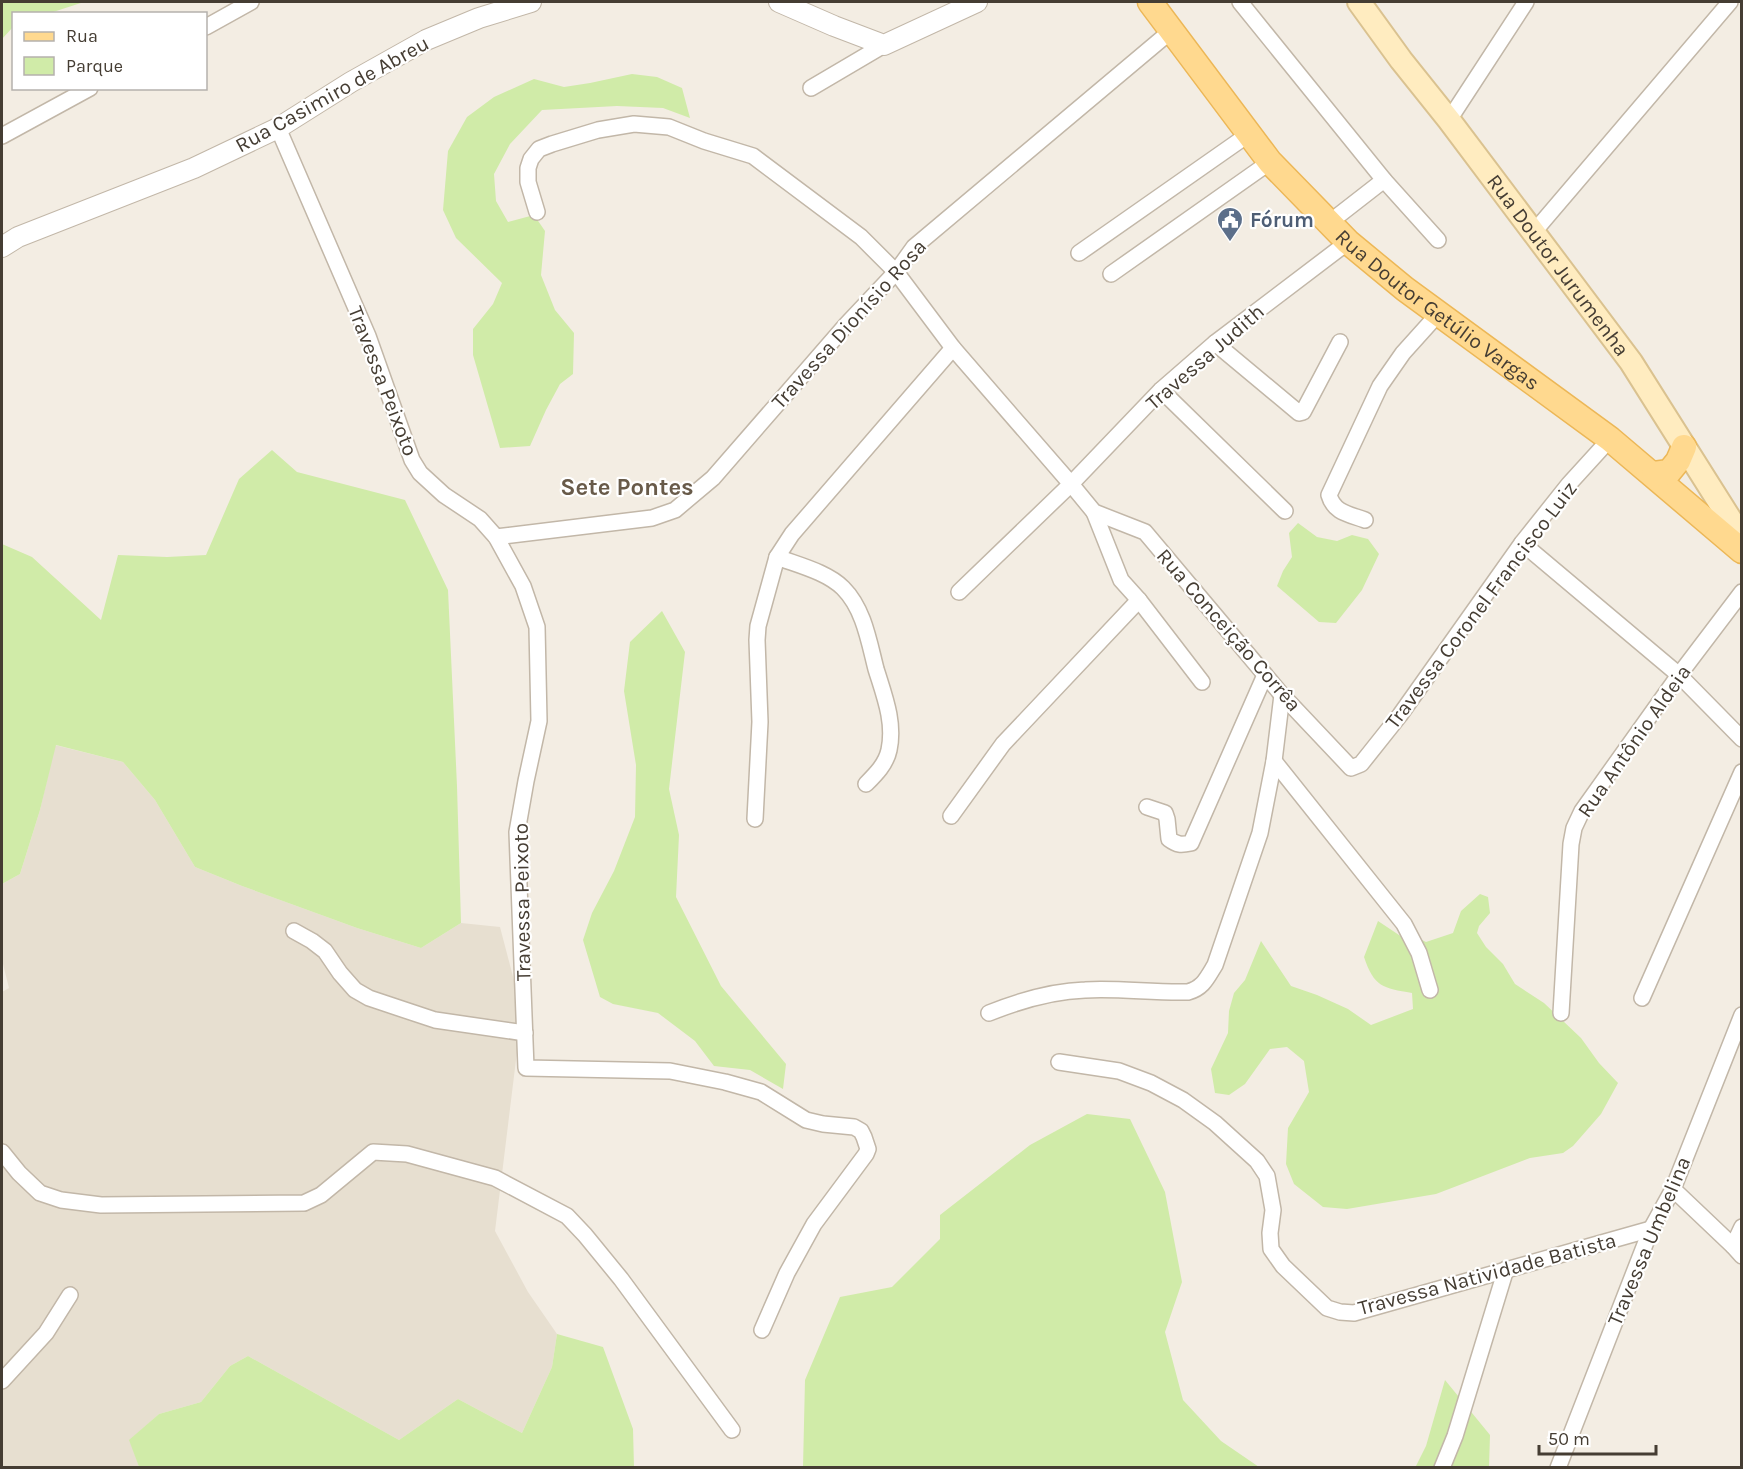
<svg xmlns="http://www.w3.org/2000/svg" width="1743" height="1469" viewBox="0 0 1743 1469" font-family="Karla,sans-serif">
<rect width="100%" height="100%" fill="#f3ede3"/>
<polygon fill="#e7dfd0" points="55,745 123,762 155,800 195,867 242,886 357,928 421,948 461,923 500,927 522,1011 495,1231 528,1292 557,1334 552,1367 522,1433 458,1399 399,1440 248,1356 230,1366 201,1402 159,1414 130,1440 139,1467 2,1468 2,992 9,988 2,960 2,884 20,874 40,810"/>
<g fill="#d0eba8">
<polygon points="2,2 84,2 50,13 14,14 13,27 2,39"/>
<polygon points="632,74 657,77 682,88 690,118 663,108 617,106 542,110 510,144 494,174 496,201 508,222 534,215 545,231 541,275 555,310 574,333 573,374 560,384 546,410 530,446 500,448 473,355 473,329 493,304 502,283 456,238 443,210 448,151 467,117 494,97 534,79 564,87 590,83"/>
<polygon points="272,450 297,472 405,500 448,590 457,786 461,923 421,948 357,928 242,886 195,867 155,800 123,762 56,745 40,810 20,874 2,884 2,544 32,557 101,620 118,555 167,557 206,555 239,479"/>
<polygon points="1298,523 1317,537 1337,541 1352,535 1368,539 1379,554 1362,590 1336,623 1319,622 1277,586 1283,571 1292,557 1289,533"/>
<polygon points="662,611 685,652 669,789 679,835 676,897 721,986 786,1064 783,1089 750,1070 714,1066 695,1041 658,1013 613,1004 600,997 583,940 592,913 614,871 635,817 636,765 624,691 630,642"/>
<path d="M 1480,894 L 1488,897 L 1490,913 L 1479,926 L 1477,933 L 1486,947 L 1503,964 L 1515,984 L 1544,1003 L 1581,1038 L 1599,1063 L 1618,1083 L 1601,1114 L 1573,1146 L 1563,1153 L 1530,1158 L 1436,1194 L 1347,1209 L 1323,1207 L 1294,1184 L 1286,1164 L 1288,1128 L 1309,1092 L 1304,1061 L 1287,1047 L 1270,1049 L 1245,1084 L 1229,1095 L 1215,1093 L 1211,1069 L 1228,1033 L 1229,1011 L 1234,993 L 1245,980 L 1261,941 L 1291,986 L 1317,995 L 1348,1009 L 1371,1025 L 1413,1009 L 1412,993 C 1383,988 1374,987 1364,957 L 1378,921 L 1405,939 L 1418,938 L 1426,942 L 1453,933 L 1461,911 Z"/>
<polygon points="1087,1114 1130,1119 1165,1192 1182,1282 1165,1332 1183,1400 1221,1441 1259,1467 803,1467 805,1380 840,1297 892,1287 940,1239 940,1215 1030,1145"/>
<polygon points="557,1334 603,1347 633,1429 634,1467 139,1467 129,1440 159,1414 201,1402 230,1366 248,1356 399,1440 458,1399 522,1433 552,1367"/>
<polygon points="1445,1380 1490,1435 1489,1467 1415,1468 1426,1446"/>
</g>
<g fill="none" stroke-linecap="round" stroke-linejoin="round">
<defs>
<g id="minor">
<polyline points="1240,2 1384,180 1438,240"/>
<polyline points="206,27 251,2"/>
<polyline points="811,88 884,45"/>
<polyline points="1449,120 1526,2"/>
<polyline points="278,128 368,336 412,460 420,473 444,495 480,519 496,537 523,586 537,627 539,721 526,781 517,832 526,1068 670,1071 725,1082 761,1092 806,1120 823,1124 854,1127 861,1131 864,1137 868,1149 866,1154 814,1224 787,1273 762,1330"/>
<polyline points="2,136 90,88"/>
<polyline points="537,212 528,182 528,168 531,159 539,149 552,144 598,130 634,124 669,127 704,141 753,156 861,237 896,272 953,348 1071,484 1094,512 1145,532 1282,695 1351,768 1361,764 1400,715 1522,543 1569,484 1610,439"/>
<polyline points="1330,222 1384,180"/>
<polyline points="1533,233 1730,2"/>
<polyline points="1079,253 1249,134"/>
<polyline points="1111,274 1270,162"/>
<polyline points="1215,343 1299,413 1303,412 1340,342"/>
<polyline points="1161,390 1285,511"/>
<polyline points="1094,512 1121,580 1139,600 1202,682"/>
<path d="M 1365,520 C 1349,514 1334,513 1329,495 L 1380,386 L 1403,353 L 1439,313"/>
<polyline points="496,537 652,518 675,510 713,478 846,325 896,272 914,247 1171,31"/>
<polyline points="1522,543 1679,675 1742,739"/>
<path d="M 777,557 C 798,565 827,572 843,588 C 864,609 869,642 876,669 C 884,695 895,722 889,750 C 886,764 876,774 866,784"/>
<polyline points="959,592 1071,484 1161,390 1215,343 1348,242"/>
<polyline points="1274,761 1404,924 1419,953 1430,990"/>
<path d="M 1147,807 L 1165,813 L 1167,819 L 1169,839 C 1177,845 1181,845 1191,843 L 1265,675"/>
<polyline points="951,816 1003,744 1139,600"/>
<polyline points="755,819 760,722 757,640 758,626 777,557 792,534 953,348"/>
<polyline points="294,931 312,941 325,951 340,973 355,990 369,998 435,1020 525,1033"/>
<polyline points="1642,998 1742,772"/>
<path d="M 989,1013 C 1019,1001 1052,991 1085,990 C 1119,988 1153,993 1188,992 C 1203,988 1207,978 1215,965 L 1260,833 L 1274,761 L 1282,695"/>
<polyline points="1561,1013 1571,844 1574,828 1582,811 1679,675 1742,592"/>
<polyline points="1059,1062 1119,1071 1151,1083 1183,1100 1215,1123 1257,1161 1267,1176 1273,1210 1270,1233 1271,1249 1283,1266 1327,1308 1340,1312 1354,1313 1651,1229"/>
<polyline points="2,1152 19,1173 40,1193 61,1200 101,1205 304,1203 321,1195 373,1152 407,1154 495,1178 567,1216 585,1235 621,1279 732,1430"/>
<polyline points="1673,1189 1733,1246 1742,1256"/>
<polyline points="1733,1246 1742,1227"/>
<polyline points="2,1381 46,1333 70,1295"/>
<polyline points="1442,1468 1455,1436 1506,1269"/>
<polyline points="1558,1468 1651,1229 1673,1189 1742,1015"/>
</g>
<g id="tertiary">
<polyline points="779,2 834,26 884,45 977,2"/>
<polyline points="2,247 18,237 194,168 278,128 351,82 426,40 479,18 531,2"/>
</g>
<g id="secondary">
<path id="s1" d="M 1359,2 L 1401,60 L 1449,120 L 1631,362 L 1742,538"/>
</g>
<g id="primary">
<path id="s2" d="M 1150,2 L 1270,162 L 1348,242 L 1405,289 L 1610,439 L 1742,551"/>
<polyline points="1654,474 1669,472 1678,461 1684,447"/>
</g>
</defs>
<use href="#minor" stroke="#c2b7a8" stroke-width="18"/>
<use href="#tertiary" stroke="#c2b7a8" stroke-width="22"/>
<use href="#secondary" stroke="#dac290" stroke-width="26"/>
<use href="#primary" stroke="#ecb757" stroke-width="27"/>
<use href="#minor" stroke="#fff" stroke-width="15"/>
<use href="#tertiary" stroke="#fff" stroke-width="20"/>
<use href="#secondary" stroke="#ffecc0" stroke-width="22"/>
<use href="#primary" stroke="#ffd98f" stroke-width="24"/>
</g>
<defs>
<symbol id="civic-pin" viewBox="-11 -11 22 30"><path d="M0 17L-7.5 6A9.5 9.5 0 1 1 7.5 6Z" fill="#5c6f8a" stroke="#fff"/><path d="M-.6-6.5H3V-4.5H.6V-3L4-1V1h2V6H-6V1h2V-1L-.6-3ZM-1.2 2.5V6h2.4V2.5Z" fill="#fff"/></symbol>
</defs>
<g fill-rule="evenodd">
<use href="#civic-pin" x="1215" y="205" width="30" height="40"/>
</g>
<g text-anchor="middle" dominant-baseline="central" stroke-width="4.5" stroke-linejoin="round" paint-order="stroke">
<g font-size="21" fill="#453d33" stroke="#fff">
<text transform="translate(332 94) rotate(-29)">Rua Casimiro de Abreu</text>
<text stroke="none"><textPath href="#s1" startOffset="330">Rua Doutor Jurumenha</textPath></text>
<text stroke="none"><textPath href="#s2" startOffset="424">Rua Doutor Getúlio Vargas</textPath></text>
<text transform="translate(849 324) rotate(-48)">Travessa Dionísio Rosa</text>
<text transform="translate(1205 357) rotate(-41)">Travessa Judith</text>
<text transform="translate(383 381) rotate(69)">Travessa Peixoto</text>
<text transform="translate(1481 605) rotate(-53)">Travessa Coronel Francisco Luiz</text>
<text transform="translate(1229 630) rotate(49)">Rua Conceição Corrêa</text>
<text transform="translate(1634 741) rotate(-55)">Rua Antônio Aldeia</text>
<text transform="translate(522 902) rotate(-91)">Travessa Peixoto</text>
<text transform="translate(1649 1241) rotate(-67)">Travessa Umbelina</text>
<text transform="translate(1487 1274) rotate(-15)">Travessa Natividade Batista</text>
</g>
<g font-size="21" font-weight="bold" fill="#4e5e75" stroke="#fff" text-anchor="start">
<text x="1250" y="220">Fórum</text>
</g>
<g font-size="24" font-weight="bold" fill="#685a49" stroke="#fff">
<text x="627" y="487">Sete Pontes</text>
</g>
</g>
<rect width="1743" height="1469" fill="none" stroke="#453d33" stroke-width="6"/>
<rect x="12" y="12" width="195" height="78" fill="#ffffff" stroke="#b5b1ad" stroke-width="1.5"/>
<rect x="24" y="32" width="30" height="9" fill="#ffd98f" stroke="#b5b1ad" stroke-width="1.5"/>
<text x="66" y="42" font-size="18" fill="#453d33">Rua</text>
<rect x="24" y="57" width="30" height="18" fill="#d0eba8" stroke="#b5b1ad" stroke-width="1.5"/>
<text x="66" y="72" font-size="18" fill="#453d33">Parque</text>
<path d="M1539 1445v9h117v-9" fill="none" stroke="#453d33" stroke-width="3"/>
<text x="1548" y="1445" font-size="18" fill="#453d33" stroke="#ffffff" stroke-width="4.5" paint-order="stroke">50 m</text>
</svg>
